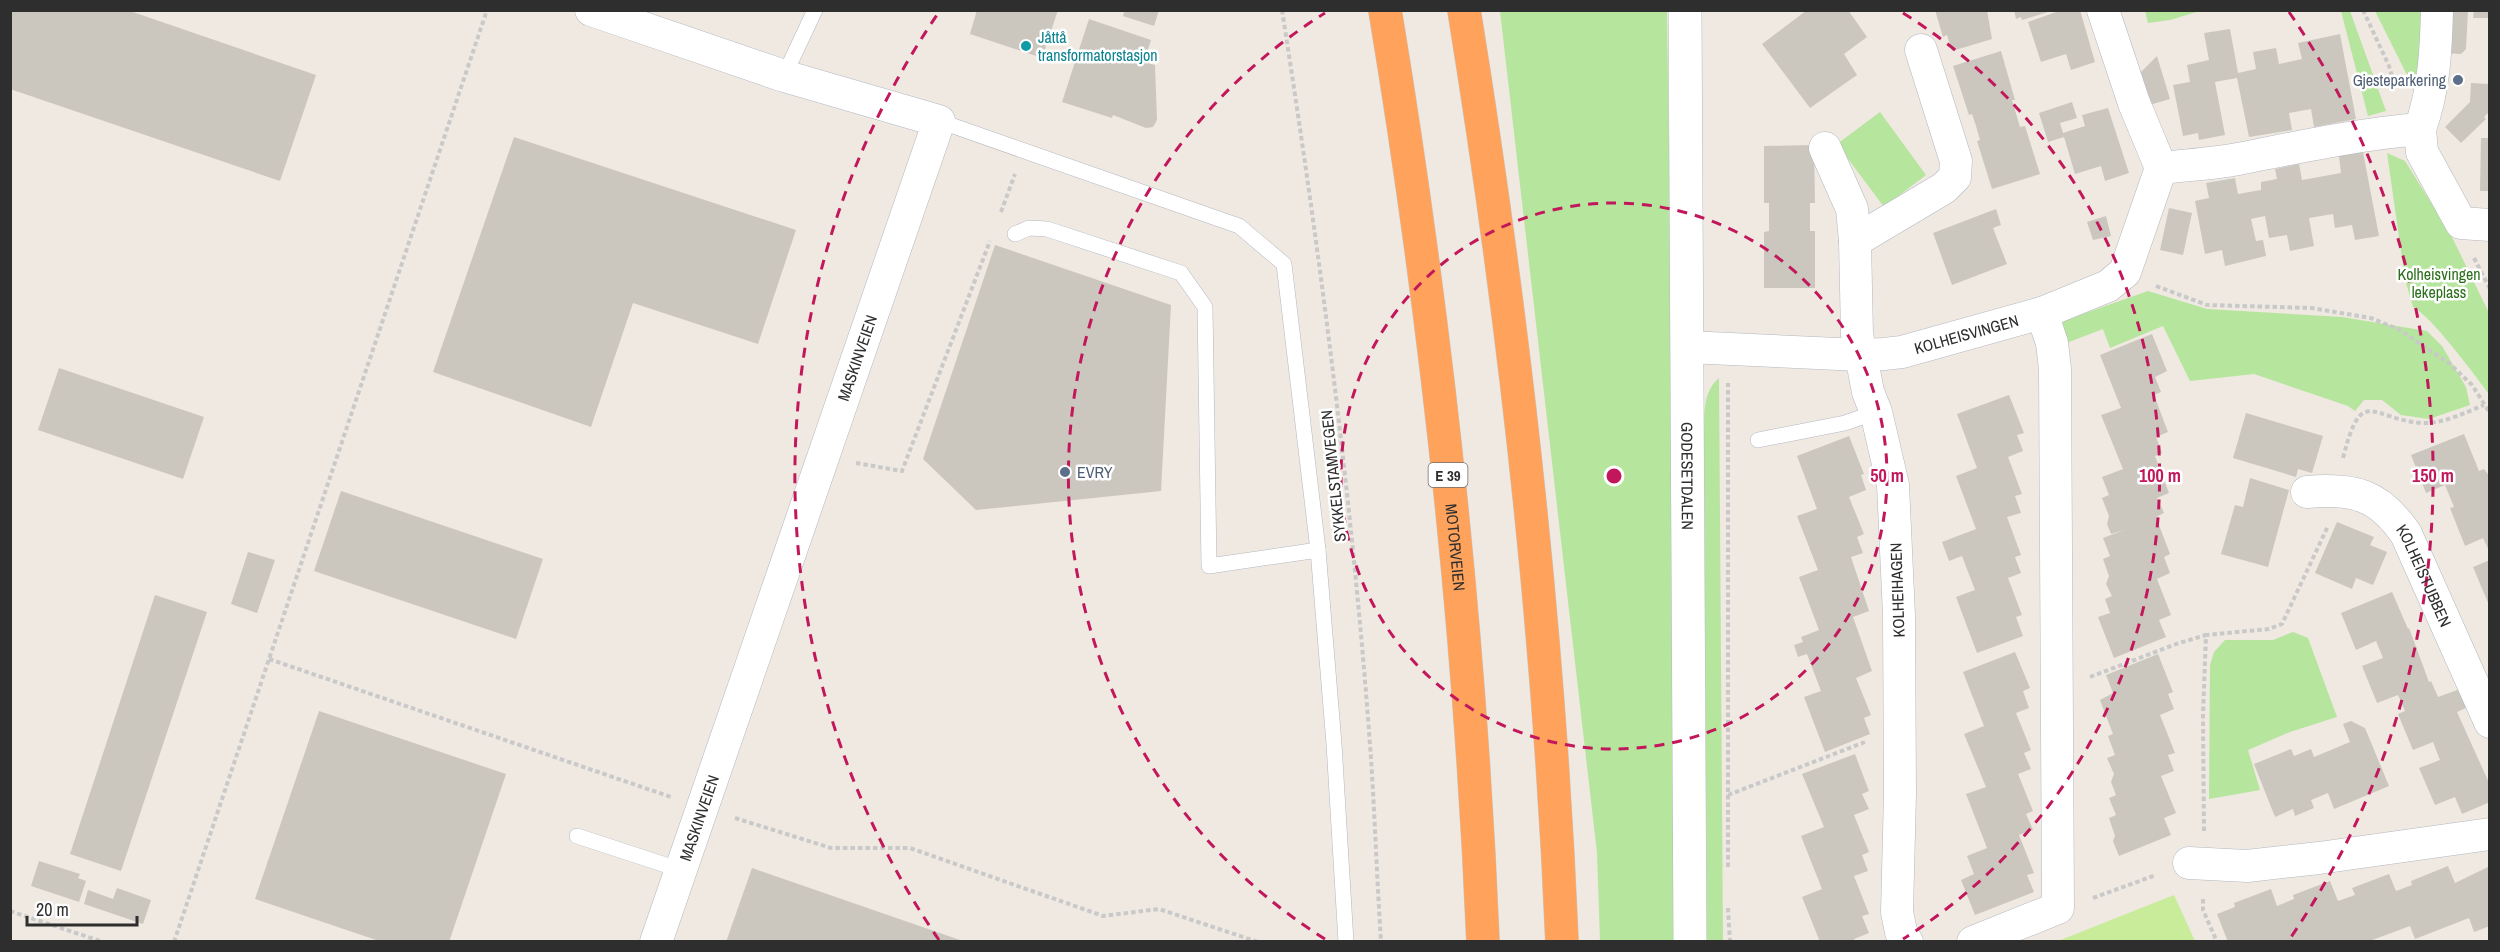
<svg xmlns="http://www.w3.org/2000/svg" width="2500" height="952" viewBox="0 0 2500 952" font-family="'Archivo Narrow',sans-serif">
<rect width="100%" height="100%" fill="#efe9e1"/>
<g fill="#b6e59e">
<polygon points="1500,11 1667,11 1680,941 1600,941 1597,853"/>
<polygon points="2145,11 2145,10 2200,11 2170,20 2148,23"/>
<polygon points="2341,11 2350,11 2386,111 2368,116"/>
<polygon points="2375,11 2426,11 2420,101"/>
<polygon points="1880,112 1926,175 1884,207 1837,144"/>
<path d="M 2387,153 L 2405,161 L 2450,233 L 2489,313 L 2489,394 C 2473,373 2433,318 2413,307 L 2405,279 Z"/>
<polygon points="2148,291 2207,309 2342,317 2427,331 2442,346 2466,387 2470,405 2429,419 2401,415 2382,400 2364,400 2355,411 2348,406 2254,374 2190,381 2163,326 2110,348 2103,329 2061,345 2063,321"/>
<path d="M 1719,378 L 1723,941 L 1707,942 L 1704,439 C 1705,418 1701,393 1719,378 Z"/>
<polygon points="2293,632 2308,638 2337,717 2290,732 2248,750 2260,790 2209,799 2210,665 2214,652 2225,640 2273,640"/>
</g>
<polygon fill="#c9ec9a" points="2174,895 2195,941 2058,941"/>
<g fill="#cbc7bf">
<polygon points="10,10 127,10 316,75 280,181 10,89"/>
<polygon points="977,10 1058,10 1042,58 970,34"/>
<polygon points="1125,10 1159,10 1154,26 1123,16"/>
<polygon points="1807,10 1848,10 1867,37 1844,54 1857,75 1810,108 1762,44"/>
<polygon points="1935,10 1987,10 1992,39 1952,51 1947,35 1943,37"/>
<polygon points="2014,10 2051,10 2051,11 2022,20 2021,17 2016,19"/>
<polygon points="2062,10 2080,10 2095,62 2071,70 2066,54 2041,62 2028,22"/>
<polygon points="2445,10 2468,11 2466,49 2461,54 2443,53"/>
<polygon points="2474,10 2490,10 2490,18 2473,18"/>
<polygon points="1089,19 1151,40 1144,62 1155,65 1157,120 1153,127 1146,128 1113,115 1112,118 1062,102"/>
<polygon points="2230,29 2238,73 2256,69 2253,52 2276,48 2279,64 2302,59 2298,43 2340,34 2356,119 2314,127 2311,109 2289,113 2292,130 2249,137 2237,78 2215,82 2225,135 2199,140 2198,133 2183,136 2173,85 2190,82 2187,65 2209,60 2204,33"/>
<polygon points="2001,51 2015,100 2012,100 2020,127 2025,126 2040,174 1992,189 1977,141 1980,140 1976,126 1972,114 1969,115 1953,66"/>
<polygon points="2157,56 2170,99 2146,106 2138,75"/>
<polygon points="2471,83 2490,84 2490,103 2488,113 2484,117 2486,119 2461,143 2445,127 2470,102"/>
<polygon points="2072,102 2077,118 2060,123 2063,133 2085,126 2082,115 2108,108 2129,173 2105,181 2101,166 2075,174 2064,137 2048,142 2039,113"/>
<polygon points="514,137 796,230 758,344 633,303 591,427 433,372"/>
<polygon points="2481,138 2490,138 2490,191 2480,191"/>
<polygon points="1814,145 1815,203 1810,203 1810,231 1815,231 1815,288 1764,288 1764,232 1769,231 1769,203 1764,203 1764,146"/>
<polygon points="2363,152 2379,236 2355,240 2352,225 2335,228 2333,214 2309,218 2314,246 2290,251 2287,235 2269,238 2265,216 2251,219 2256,241 2263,240 2266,256 2225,266 2222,250 2205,254 2195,201 2209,198 2206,183 2235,178 2238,194 2261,190 2261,182 2277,179 2275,169 2299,164 2302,180 2341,173 2339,156"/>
<polygon points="2169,208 2192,213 2183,255 2160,250"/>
<polygon points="1996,209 2001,225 1993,228 2007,264 1952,285 1933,233"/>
<polygon points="2106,216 2111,236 2093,240 2087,222"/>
<polygon points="995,245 1171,305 1161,491 976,510 923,459"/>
<polygon points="2152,334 2167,371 2155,377 2161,392 2154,395 2168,432 2156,437 2162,453 2155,456 2169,493 2157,498 2164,513 2156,517 2170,554 2164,557 2170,573 2157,579 2171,615 2159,620 2166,637 2114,658 2098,617 2110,613 2105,599 2112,596 2106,584 2109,576 2103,559 2110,556 2103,538 2124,530 2111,534 2107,524 2109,516 2102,498 2109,495 2102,477 2123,469 2101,415 2121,408 2100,355"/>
<polygon points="59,368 204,417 183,479 38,430"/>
<polygon points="2009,395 2024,433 2017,435 2023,451 2008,457 2022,494 2015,496 2021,513 2007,517 2021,555 2015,557 2021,573 2008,578 2022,615 2016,617 2023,636 1977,653 1956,597 1975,590 1962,556 1949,561 1942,542 1976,529 1956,476 1977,468 1957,414"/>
<polygon points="2246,413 2323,436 2312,473 2298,469 2296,477 2233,458"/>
<polygon points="2464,434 2479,471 2484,469 2490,477 2490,553 2483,538 2465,546 2450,508 2454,507 2445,485 2426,493 2411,455"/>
<polygon points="1849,436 1864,474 1861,475 1866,490 1849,497 1864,534 1857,537 1863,553 1851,557 1869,611 1853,617 1872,671 1856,678 1871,715 1864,718 1870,734 1825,752 1804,697 1821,691 1807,654 1798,657 1794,645 1803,642 1801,637 1819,630 1799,577 1818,570 1797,516 1817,509 1797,456"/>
<polygon points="2250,478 2289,490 2268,567 2221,554 2235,505 2243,507"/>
<polygon points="341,491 543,559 516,639 314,571"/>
<polygon points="2337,522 2374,537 2370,545 2387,552 2373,585 2356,578 2352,589 2315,573"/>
<polygon points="248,552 275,560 257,613 231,604"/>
<polygon points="2490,560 2490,605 2489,605 2473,567"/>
<polygon points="2392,592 2408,629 2409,628 2429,682 2431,681 2438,697 2460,689 2468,707 2457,712 2490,785 2490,802 2462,814 2455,797 2435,805 2419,768 2440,760 2433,742 2413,750 2398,714 2405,711 2398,695 2377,703 2362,666 2383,658 2376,641 2356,650 2341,613"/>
<polygon points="155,595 207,612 121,871 70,854"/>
<polygon points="2015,652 2030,688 2023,691 2029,708 2016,713 2031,750 2024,753 2031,769 2018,774 2033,811 2026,814 2033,830 2019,835 2034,873 2027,875 2034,892 1975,915 1961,880 1974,874 1967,856 1987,848 1966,794 1986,787 1964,734 1984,726 1963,672"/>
<polygon points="2158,654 2173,692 2168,694 2174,709 2160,715 2175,753 2168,755 2174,771 2161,776 2176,813 2164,818 2171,835 2119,856 2113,841 2115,836 2109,818 2116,815 2109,798 2116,795 2111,782 2114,774 2107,758 2115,755 2108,736 2113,734 2100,700 2113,693 2106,675"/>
<polygon points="319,711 506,774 449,942 382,942 255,899"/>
<polygon points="2351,721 2365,728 2389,786 2334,809 2328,793 2311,800 2314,808 2295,816 2293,809 2275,817 2254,764 2291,749 2294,756 2311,749 2314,757 2350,742 2343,724"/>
<polygon points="1855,754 1869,791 1862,794 1869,809 1854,815 1869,852 1862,855 1868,871 1854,876 1869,914 1862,916 1869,933 1854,939 1855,942 1820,942 1802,897 1822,889 1801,836 1824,827 1802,774"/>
<polygon points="39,861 80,874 78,878 86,881 79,902 31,886"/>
<polygon points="2448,866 2455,883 2490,866 2490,926 2474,932 2469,918 2415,939 2410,926 2367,942 2228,942 2217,914 2235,907 2234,903 2271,889 2277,906 2294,899 2293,895 2330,881 2338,901 2355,895 2352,888 2389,874 2396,891 2412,885 2411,881"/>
<polygon points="752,868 960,940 960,942 726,942"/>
<polygon points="117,888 151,900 143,924 84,904 88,890 113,899"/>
</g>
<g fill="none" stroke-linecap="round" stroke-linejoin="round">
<defs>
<g id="lane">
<polyline points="784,76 815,10"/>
<polyline points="939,121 1239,226 1284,264 1318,550 1334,744 1346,942"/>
<polyline points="1015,234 1029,228 1047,229 1181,273 1205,307 1209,566 1318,550"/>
<polyline points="1758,440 1845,423 1876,412"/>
<polyline points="577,836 681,870"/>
</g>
<g id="street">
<polyline points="591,10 784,76 939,121 656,942"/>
<path d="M 2420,129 C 2434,90 2436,51 2437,10"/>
<polyline points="1825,148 1852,209 1855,241"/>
<path d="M 2161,168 C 2186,165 2213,164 2238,159 C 2299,147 2359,134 2420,129 L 2422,152 L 2461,223 L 2490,225"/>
<path id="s1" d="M 1687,347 L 1860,355 L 1884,354 L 1902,352 L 2042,313 L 2108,286 L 2125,272 L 2161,168 L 2134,103 L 2103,10"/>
<path id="s2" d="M 2307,492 C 2353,488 2379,494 2406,534 L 2490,722"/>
<polyline points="2189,863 2247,866 2319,858 2490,834"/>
<polyline points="1907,942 1901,932 1897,912 1900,794 1899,615 1893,485 1876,412 1868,392 1857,334 1855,241 1944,188 1955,177 1956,161 1921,50"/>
<path d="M 1973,942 L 2058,908 C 2058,729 2055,549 2055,369 L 2052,343 L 2042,313"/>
</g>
<g id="secondary">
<path id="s3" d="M 1685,10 L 1690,942"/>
</g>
<g id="highway">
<path id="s4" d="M 1385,10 C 1436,318 1470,630 1483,942"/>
<path d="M 1464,10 C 1514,318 1549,630 1562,942"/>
</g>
</defs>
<use href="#lane" stroke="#b4b7c1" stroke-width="16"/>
<use href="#street" stroke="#b4b7c1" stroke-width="33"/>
<use href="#secondary" stroke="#b4b7c1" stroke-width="34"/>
<use href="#highway" stroke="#c9c9c9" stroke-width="34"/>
<g stroke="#c9c9c9" stroke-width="4" stroke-dasharray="4.5 3" stroke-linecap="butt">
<path d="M 1282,10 C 1321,259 1353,508 1371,758 C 1375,819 1377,880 1381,942"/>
<polyline points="2363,10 2389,66 2395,87"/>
<polyline points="1001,212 1015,174"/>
<polyline points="2474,258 2490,289"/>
<polyline points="2156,286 2207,305 2312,308 2371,318 2400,330 2450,364 2472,385 2490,413"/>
<path d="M 2343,458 C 2362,384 2370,419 2422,423 C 2443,424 2464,413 2484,405"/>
<polyline points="856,463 902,471 990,241"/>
<polyline points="269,659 671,797"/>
<polyline points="2090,677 2176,644 2206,635"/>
<polyline points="1728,795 1865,742"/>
<polyline points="735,818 831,848 910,848 1103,916 1159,909 1258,942"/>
<polyline points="2204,831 2203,715 2206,635 2269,629 2282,624 2328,526"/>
<polyline points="1728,867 1728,383"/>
<polyline points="2093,898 2156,875"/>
<polyline points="2203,899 2203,910 2217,942"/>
<polyline points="1728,908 1730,942"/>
<polyline points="10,911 103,942"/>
<polyline points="174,942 487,10"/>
</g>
<use href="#lane" stroke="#fff" stroke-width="15"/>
<use href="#street" stroke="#fff" stroke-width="32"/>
<use href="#secondary" stroke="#fff" stroke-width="33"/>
<use href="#highway" stroke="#ffa35c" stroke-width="33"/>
</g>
<g fill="none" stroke="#c2185b" stroke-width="3" stroke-dasharray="10 8">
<circle cx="1614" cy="476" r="273"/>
<path d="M1325 939A546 546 0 0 1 1325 13M1903 13A546 546 0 0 1 1903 939"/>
<path d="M939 940A819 819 0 0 1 939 12M2289 12A819 819 0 0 1 2289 940"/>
</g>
<circle fill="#0f9aa8" stroke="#fff" stroke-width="2" cx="1026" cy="46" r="6"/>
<g fill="#5c6f8a" stroke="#fff" stroke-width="2">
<circle cx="2458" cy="80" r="6"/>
<circle cx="1065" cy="472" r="6"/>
</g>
<g text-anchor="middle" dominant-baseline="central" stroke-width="5" stroke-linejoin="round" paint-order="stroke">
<rect fill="#fff" stroke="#6d6d6d" stroke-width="1.5" x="1428.5" y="463" width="39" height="24" rx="4.5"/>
<g font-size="15" font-weight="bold" fill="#2e2e2e">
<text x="1448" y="475">E 39</text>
</g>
<g font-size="16" fill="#0d838f" stroke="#fff" text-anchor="start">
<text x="1038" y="37">Jåttå<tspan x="1038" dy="18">transformatorstasjon</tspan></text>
</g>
<g font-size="16" fill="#4e5e75" stroke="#fff" text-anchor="end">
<text x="2446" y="80">Gjesteparkering</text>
<text x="1077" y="472" text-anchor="start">EVRY</text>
</g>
<g font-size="16" fill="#2c6e1b" stroke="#fff">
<text x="2439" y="274">Kolheisvingen<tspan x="2439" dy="18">lekeplass</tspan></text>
</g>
<g font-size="16" fill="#2e2e2e" stroke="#fff">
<text stroke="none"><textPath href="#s1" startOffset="282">KOLHEISVINGEN</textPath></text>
<text transform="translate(857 358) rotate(-71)">MASKINVEIEN</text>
<text transform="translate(1333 476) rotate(-96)">SYKKELSTAMVEGEN</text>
<text stroke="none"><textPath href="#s3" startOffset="466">GODESETDALEN</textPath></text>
<text stroke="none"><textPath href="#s4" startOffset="542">MOTORVEIEN</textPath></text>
<text stroke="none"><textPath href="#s2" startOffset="160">KOLHEISTUBBEN</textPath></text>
<text transform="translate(1897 590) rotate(-92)">KOLHEIHAGEN</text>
<text transform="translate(699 818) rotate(-71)">MASKINVEIEN</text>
</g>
</g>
<circle cx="1614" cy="476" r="9" fill="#c2185b" stroke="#fff" stroke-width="3"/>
<g font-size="18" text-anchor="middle" font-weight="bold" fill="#c2185b" stroke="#fff" stroke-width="5" stroke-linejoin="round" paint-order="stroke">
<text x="1887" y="482">50 m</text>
<text x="2160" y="482">100 m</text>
<text x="2433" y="482">150 m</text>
</g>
<rect width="2500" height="952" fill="none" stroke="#2e2e2e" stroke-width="24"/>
<path d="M27 916v9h110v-9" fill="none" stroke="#2e2e2e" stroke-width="3"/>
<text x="36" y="916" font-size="18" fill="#2e2e2e" stroke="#ffffff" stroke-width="4.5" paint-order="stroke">20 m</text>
</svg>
